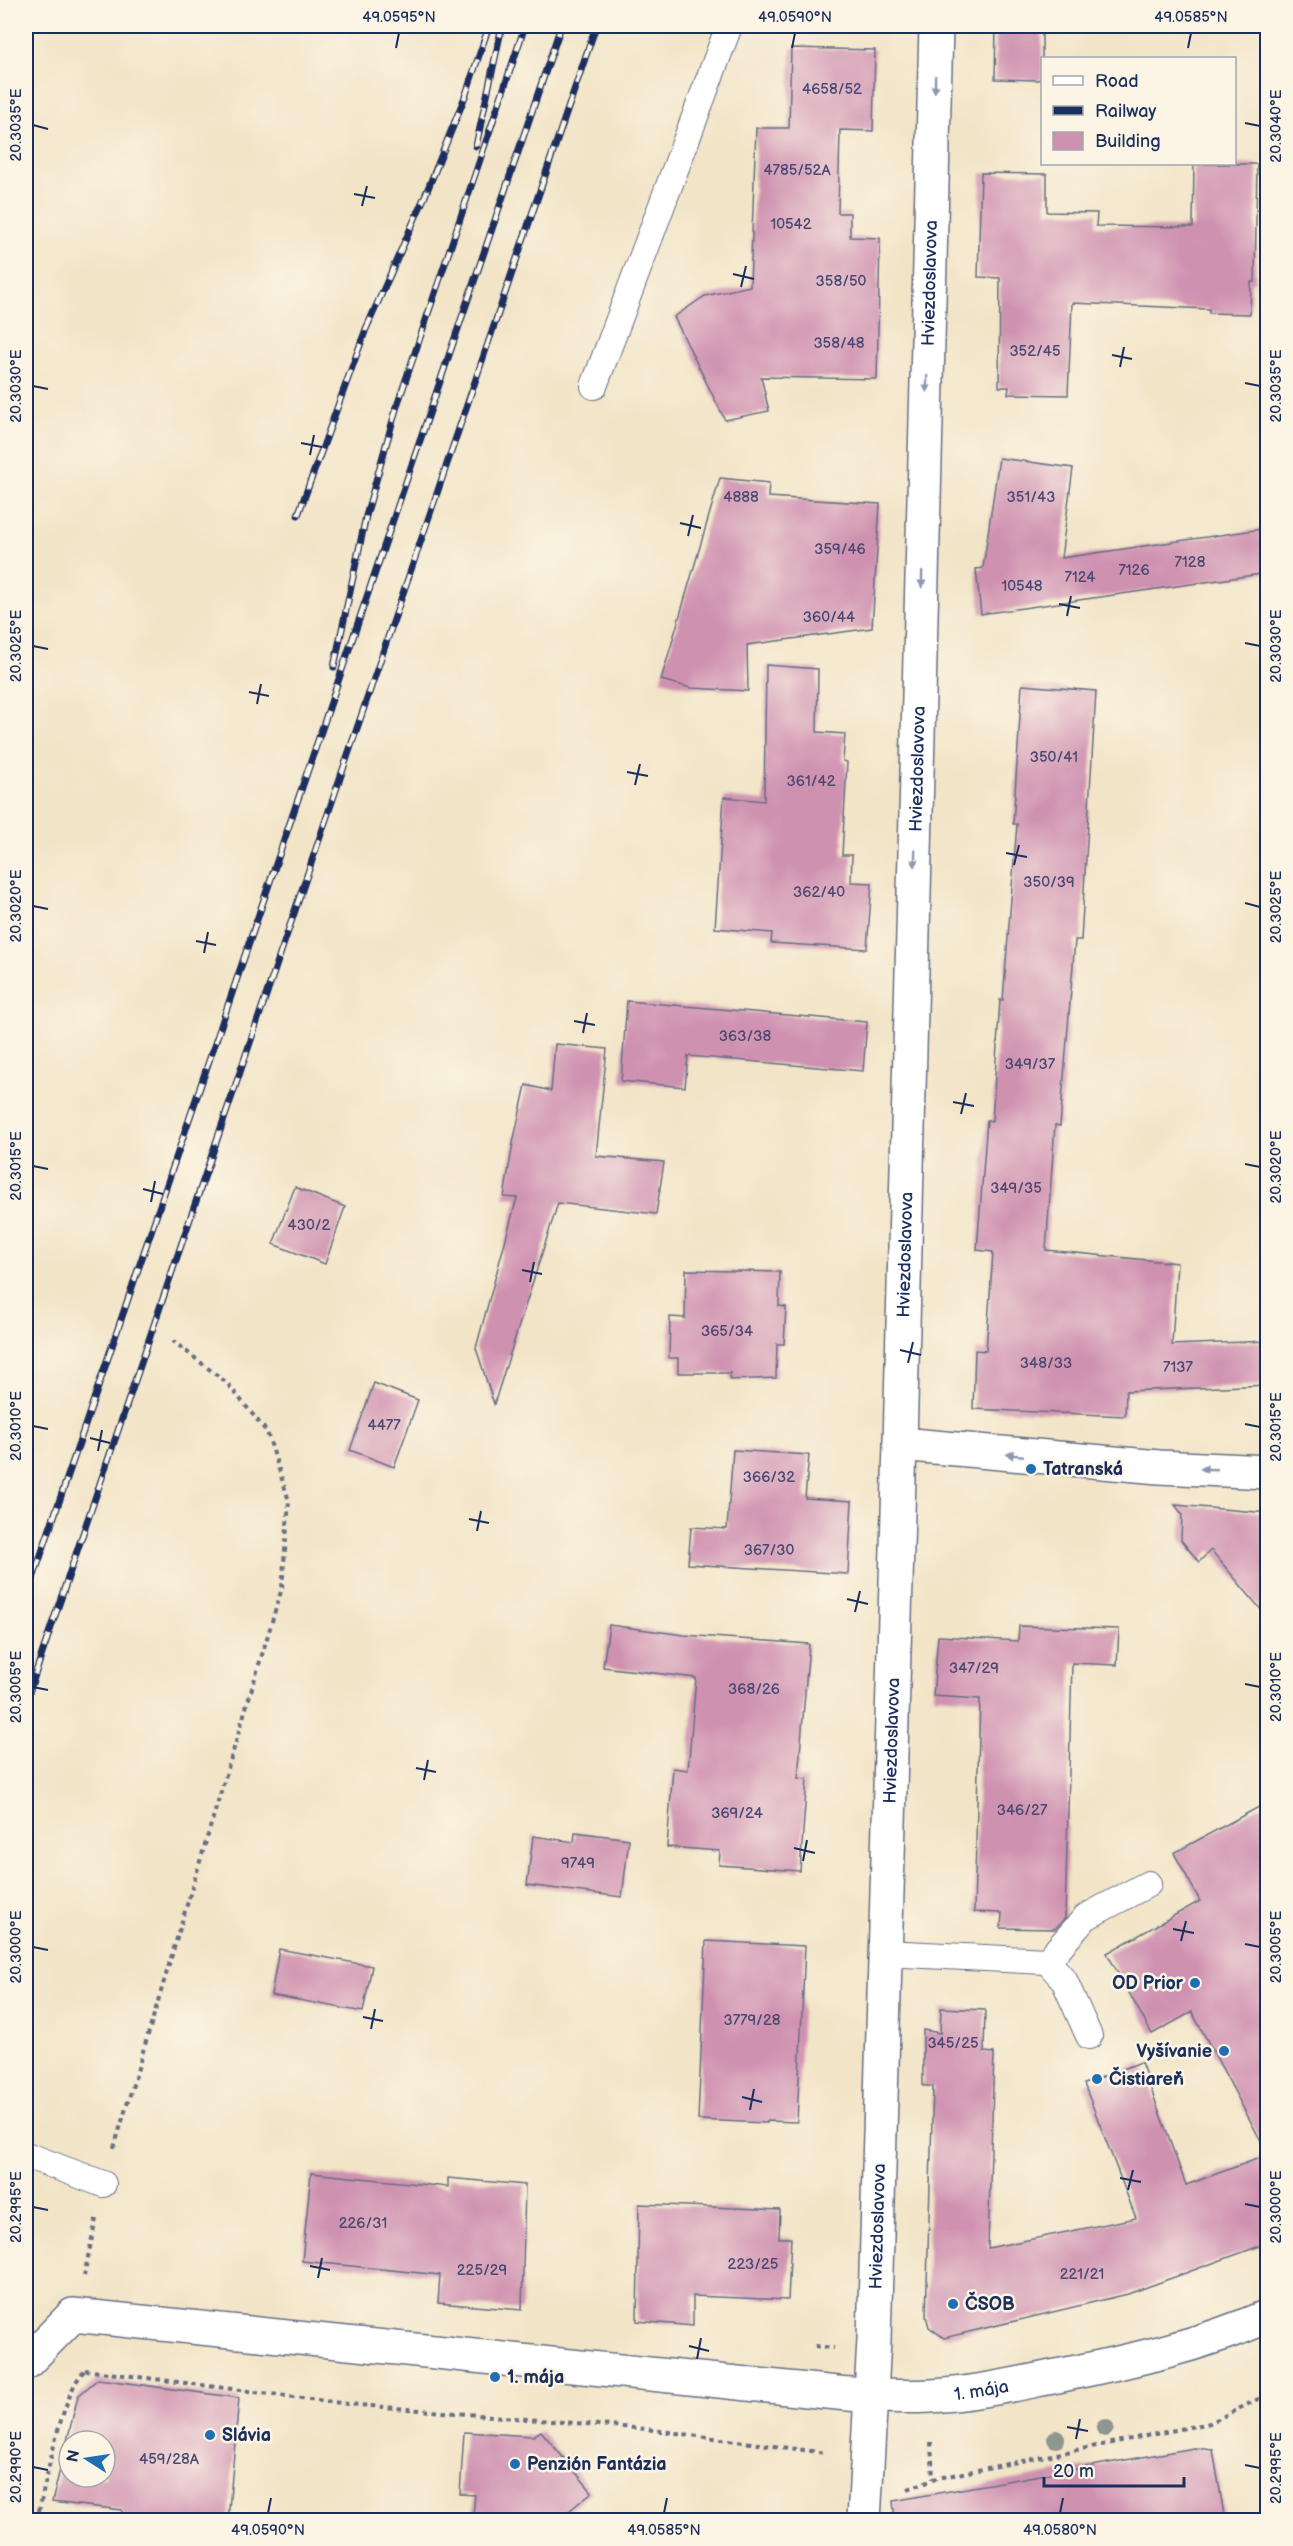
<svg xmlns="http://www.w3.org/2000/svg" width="1293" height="2546" viewBox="0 0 1293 2546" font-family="'Balsamiq Sans',sans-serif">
<rect width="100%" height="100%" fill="#fcf5e5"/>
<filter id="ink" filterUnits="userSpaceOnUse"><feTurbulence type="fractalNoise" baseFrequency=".0167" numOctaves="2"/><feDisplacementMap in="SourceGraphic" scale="12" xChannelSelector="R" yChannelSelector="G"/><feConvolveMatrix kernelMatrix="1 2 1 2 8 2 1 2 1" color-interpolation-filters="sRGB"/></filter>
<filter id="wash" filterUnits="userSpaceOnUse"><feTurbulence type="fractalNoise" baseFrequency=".008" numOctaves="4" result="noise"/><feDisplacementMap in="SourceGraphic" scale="24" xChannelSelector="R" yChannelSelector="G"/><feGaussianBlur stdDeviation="1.35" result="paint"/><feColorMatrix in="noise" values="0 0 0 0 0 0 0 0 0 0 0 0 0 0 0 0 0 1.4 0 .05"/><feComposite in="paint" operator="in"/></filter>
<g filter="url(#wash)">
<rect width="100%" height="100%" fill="#f2e4c7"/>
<g id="blocks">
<g fill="#cf91b0" fill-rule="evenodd">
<polygon points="996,26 1042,26 1042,80 995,79"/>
<polygon points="791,48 875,50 873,131 840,130 838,213 850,213 850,237 880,238 877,379 761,377 769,411 725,420 674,317 705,296 750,286 756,128 789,128"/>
<polygon points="1194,164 1257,164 1255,282 1251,282 1250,314 1209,313 1209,309 1072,303 1068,395 1008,394 1009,387 999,387 1000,278 978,277 981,173 1047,174 1047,212 1097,213 1096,226 1193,227"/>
<polygon points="999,458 1073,468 1061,558 1268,528 1268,573 981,614 976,569 983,568"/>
<polygon points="720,478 769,483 768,497 880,504 872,628 747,645 748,691 691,688 661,680"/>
<polygon points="766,665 818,669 817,732 845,734 843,761 847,762 842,855 852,855 851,882 872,883 867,949 771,943 772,933 715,928 724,797 764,801"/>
<polygon points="1022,685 1096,691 1081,940 1075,940 1060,1126 1055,1125 1046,1250 1177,1263 1172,1345 1268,1341 1268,1385 1126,1391 1125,1416 973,1409 975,1350 986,1351 993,1252 977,1250 987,1120 992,1121 1000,1000 1003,1000 1017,824 1013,824"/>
<polygon points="627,1001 867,1022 863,1071 688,1056 685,1087 621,1081"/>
<polygon points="555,1044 607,1049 596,1156 664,1162 656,1214 558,1203 494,1404 476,1348 517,1198 504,1197 513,1143 526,1085 551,1091"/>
<polygon points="295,1187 345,1207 325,1264 273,1244"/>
<polygon points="686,1270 780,1272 779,1306 786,1307 784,1344 777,1344 776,1378 730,1380 730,1373 678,1373 678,1358 669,1358 670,1317 685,1318"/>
<polygon points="374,1383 418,1400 394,1467 350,1450"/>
<polygon points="733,1450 809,1455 805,1498 852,1501 848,1574 688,1564 691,1527 727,1529"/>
<polygon points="1175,1505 1268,1513 1268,1618 1211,1550 1199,1562 1181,1540 1182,1514"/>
<polygon points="609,1625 684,1635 809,1644 798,1778 807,1779 800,1871 719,1865 720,1851 667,1847 673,1768 688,1770 696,1678 603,1667"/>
<polygon points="1019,1626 1119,1629 1117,1665 1072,1663 1065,1918 1055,1929 1001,1928 1002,1913 974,1912 980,1699 933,1696 938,1636 1018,1641"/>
<polygon points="1268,1802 1268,2154 1192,2012 1152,2034 1107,1953 1200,1901 1174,1853"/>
<polygon points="575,1832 629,1839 622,1897 527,1885 533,1836 574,1842"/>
<polygon points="706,1941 805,1946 797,2122 767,2121 767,2123 698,2120"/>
<polygon points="279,1949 372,1966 363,2012 271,1995"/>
<polygon points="941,2008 985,2010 984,2052 994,2053 988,2248 1136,2218 1084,2084 1141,2062 1186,2185 1268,2155 1268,2243 1128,2294 944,2338 929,2327 926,2316 933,2086 923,2086 923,2030 940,2033"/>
<polygon points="311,2173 448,2187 448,2178 525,2185 522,2310 438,2303 440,2275 302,2261"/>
<polygon points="639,2204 780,2210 779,2238 791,2238 788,2300 693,2296 693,2326 637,2321"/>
<path d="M 98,2379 L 239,2398 L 228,2520 L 121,2520 L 122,2510 L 52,2502 L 78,2396 ZM 69,2441 L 105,2441 L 105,2477 L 69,2477 Z"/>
<polygon points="541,2431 592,2492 558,2520 524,2520 473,2515 475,2495 460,2494 464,2432 533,2436"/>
<polygon points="1194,2448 1213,2450 1225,2520 895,2520 893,2501"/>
</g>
</g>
</g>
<g filter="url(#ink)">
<use href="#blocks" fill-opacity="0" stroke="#666e83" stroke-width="1.5"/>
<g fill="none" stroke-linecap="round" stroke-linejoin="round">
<defs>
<g id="service">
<polyline points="594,386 729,26"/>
<polyline points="885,1953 1047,1961 1064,1980 1089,2036"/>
<polyline points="1047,1961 1086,1917 1148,1884"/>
<polyline points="26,2155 103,2184"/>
</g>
<g id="minor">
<polyline points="900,1444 1159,1467 1268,1472"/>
<path id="s1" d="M 26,2363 L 73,2315 L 817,2391 C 855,2395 893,2398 931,2396 C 973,2394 1016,2384 1057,2376 C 1130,2361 1200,2346 1268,2316"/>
<path id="s2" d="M 864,2520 L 874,2340 L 900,1444 L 936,26"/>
</g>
</defs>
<use href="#service" stroke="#666e83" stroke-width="28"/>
<use href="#minor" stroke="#666e83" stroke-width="36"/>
<g stroke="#666e83" stroke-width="4" stroke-dasharray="4.5 4.5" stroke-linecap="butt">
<polyline points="114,2148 282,1588 289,1501 267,1432 227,1383 173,1341"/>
<polyline points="84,2276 96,2219"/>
<polyline points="815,2346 834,2348"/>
<polyline points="85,2370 348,2404 646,2429 826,2453"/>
<polyline points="931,2442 933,2479"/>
<polyline points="908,2489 933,2479 1210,2423 1268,2394"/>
<path d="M 37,2520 C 45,2486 62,2391 85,2370"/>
</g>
<use href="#service" stroke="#fff" stroke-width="26"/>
<use href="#minor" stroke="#fff" stroke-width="33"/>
<defs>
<g id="rail">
<polyline points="476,146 502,26"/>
<polyline points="298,515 366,329 425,196 466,94 489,26"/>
<polyline points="334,667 366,516 397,406 525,26"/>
<polyline points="26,1599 561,26"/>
<polyline points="26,1701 596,26"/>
</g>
</defs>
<use href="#rail" stroke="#1b2f5e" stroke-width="7"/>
<use href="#rail" stroke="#fcf5e5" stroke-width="4.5" stroke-dasharray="14" stroke-linecap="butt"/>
</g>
<g fill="#8f9590">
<circle cx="1105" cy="2428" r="9"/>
<circle cx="1056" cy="2439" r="9"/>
</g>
<defs><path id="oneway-solid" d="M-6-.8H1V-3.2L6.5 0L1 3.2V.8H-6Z" transform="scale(1.5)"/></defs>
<g fill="#8d97ae">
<use href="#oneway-solid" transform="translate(935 84) rotate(91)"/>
<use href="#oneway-solid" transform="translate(927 384) rotate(91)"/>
<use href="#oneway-solid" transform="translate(922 579) rotate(91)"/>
<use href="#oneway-solid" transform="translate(915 858) rotate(91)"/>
<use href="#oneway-solid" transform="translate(1015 1455) rotate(-175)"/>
<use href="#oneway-solid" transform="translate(1209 1469) rotate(-178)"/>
</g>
</g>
<path fill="none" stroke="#1b2f5e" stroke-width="2" d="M 396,48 L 399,33M 792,48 L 795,33M 1188,48 L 1191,33M 1245,123 L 1260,126M 33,125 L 48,129M 354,194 L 375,198M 362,206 L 367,186M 733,274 L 754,279M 741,287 L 746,266M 1112,355 L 1132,359M 1120,367 L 1124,347M 1245,383 L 1260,386M 33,386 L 48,389M 301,443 L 322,447M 310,455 L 314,435M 680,523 L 701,528M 688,536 L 693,515M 1059,604 L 1080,608M 1067,616 L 1071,596M 1245,643 L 1260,646M 33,646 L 48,649M 249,692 L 269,696M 257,704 L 261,684M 627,772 L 648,776M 635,785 L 640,764M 1006,853 L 1027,857M 1014,865 L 1019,845M 1245,903 L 1260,907M 33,906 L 48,909M 196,941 L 216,945M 204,953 L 208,932M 574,1021 L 595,1025M 583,1033 L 587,1013M 953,1102 L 974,1106M 961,1114 L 966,1093M 1245,1164 L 1260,1167M 33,1166 L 48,1169M 143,1189 L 163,1194M 151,1202 L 155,1181M 522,1270 L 542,1274M 530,1282 L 534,1262M 900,1350 L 921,1355M 908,1363 L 913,1342M 1245,1424 L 1260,1427M 33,1426 L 48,1429M 90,1438 L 110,1443M 98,1451 L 102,1430M 469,1519 L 489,1523M 477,1531 L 481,1511M 847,1599 L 868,1604M 855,1612 L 860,1591M 1245,1684 L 1260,1687M 33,1687 L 48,1690M 416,1768 L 436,1772M 424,1780 L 428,1760M 794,1848 L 815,1853M 803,1861 L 807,1840M 1173,1929 L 1194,1933M 1181,1941 L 1186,1921M 1245,1944 L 1260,1947M 33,1947 L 48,1950M 363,2017 L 383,2021M 371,2029 L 375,2009M 742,2097 L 762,2102M 750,2110 L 754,2089M 1120,2178 L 1141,2182M 1128,2190 L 1133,2170M 1245,2204 L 1260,2207M 33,2207 L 48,2210M 310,2266 L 330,2270M 318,2278 L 322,2258M 689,2346 L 709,2351M 697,2359 L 701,2338M 1067,2427 L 1088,2431M 1076,2439 L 1080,2419M 1245,2465 L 1260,2468M 33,2467 L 48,2470M 268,2513 L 271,2498M 664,2513 L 667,2498M 1060,2513 L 1063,2498"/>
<g fill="#1f6fb2" stroke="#fcf5e5" stroke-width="2">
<circle cx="1031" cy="1469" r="6"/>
<circle cx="1195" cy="1983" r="6"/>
<circle cx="1224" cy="2051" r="6"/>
<circle cx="1097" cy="2079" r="6"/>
<circle cx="953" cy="2304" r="6"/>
<circle cx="495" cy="2377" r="6"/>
<circle cx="210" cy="2435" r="6"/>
<circle cx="515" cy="2464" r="6"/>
</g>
<g text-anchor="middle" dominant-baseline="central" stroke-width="5" stroke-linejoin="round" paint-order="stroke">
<g font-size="15" fill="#484872">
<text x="832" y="89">4658/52</text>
<text x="797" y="170">4785/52A</text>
<text x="791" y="224">10542</text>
<text x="841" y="281">358/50</text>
<text x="839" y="343">358/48</text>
<text x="1035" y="351">352/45</text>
<text x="741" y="497">4888</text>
<text x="1031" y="497">351/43</text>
<text x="840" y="549">359/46</text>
<text x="1190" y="562">7128</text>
<text x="1134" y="570">7126</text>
<text x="1080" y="577">7124</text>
<text x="1022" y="586">10548</text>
<text x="829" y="617">360/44</text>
<text x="1054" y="757">350/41</text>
<text x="811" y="781">361/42</text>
<text x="1049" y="882">350/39</text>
<text x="819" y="892">362/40</text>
<text x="745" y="1036">363/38</text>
<text x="1030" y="1064">349/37</text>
<text x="1016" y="1188">349/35</text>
<text x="309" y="1225">430/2</text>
<text x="727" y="1331">365/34</text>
<text x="1046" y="1363">348/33</text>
<text x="1178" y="1367">7137</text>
<text x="384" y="1425">4477</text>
<text x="769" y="1477">366/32</text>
<text x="769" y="1550">367/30</text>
<text x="974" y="1668">347/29</text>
<text x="754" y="1689">368/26</text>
<text x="1022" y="1810">346/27</text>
<text x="737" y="1813">369/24</text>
<text x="578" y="1863">9749</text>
<text x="752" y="2020">3779/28</text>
<text x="953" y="2043">345/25</text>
<text x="363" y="2223">226/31</text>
<text x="753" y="2264">223/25</text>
<text x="482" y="2270">225/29</text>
<text x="1082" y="2274">221/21</text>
<text x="169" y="2459">459/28A</text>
</g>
<g font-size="18" fill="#1b2f5e" stroke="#fcf5e5">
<text stroke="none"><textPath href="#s2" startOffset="2238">Hviezdoslavova</textPath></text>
<text stroke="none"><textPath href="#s2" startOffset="1752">Hviezdoslavova</textPath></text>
<text stroke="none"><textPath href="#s2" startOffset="1266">Hviezdoslavova</textPath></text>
<text stroke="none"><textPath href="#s2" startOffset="780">Hviezdoslavova</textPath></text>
<text stroke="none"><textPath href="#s2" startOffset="294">Hviezdoslavova</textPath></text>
<text stroke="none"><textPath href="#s1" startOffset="980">1. mája</textPath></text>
</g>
<g font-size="18" font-weight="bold" fill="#1b2f5e" stroke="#fcf5e5" text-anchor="start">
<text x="1043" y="1469">Tatranská</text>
<text x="1183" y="1983" text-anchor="end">OD Prior</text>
<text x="1212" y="2051" text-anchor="end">Vyšívanie</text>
<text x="1109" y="2079">Čistiareň</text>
<text x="965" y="2304">ČSOB</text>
<text x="507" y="2377">1. mája</text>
<text x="222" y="2435">Slávia</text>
<text x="527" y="2464">Penzión Fantázia</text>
</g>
</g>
<rect width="1293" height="2546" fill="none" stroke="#fcf5e5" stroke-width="66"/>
<rect x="1041" y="57" width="195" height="108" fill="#fcf5e5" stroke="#a2a6af" stroke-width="1.5"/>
<rect x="1053" y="76" width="30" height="9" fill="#ffffff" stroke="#a2a6af" stroke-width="1.5"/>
<text x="1095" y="87" font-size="18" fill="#1b2f5e">Road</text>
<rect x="1053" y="106" width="30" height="9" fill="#1b2f5e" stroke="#a2a6af" stroke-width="1.5"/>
<text x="1095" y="117" font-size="18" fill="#1b2f5e">Railway</text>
<rect x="1053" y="132" width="30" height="18" fill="#cf91b0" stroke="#a2a6af" stroke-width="1.5"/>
<text x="1095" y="147" font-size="18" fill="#1b2f5e">Building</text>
<g transform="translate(87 2459) rotate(282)"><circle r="28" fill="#fcf5e5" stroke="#a2a6af" stroke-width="1.5"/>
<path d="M0-4.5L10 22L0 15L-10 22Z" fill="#1f6fb2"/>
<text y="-9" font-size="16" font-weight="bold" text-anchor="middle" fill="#1b2f5e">N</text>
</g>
<path d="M1044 2477v9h140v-9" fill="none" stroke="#1b2f5e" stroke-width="3"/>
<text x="1053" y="2477" font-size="18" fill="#1b2f5e" stroke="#fcf5e5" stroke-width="4.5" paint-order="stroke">20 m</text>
<rect x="33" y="33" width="1227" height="2480" fill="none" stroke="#1b2f5e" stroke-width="2"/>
<g font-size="15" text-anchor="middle" fill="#1b2f5e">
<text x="399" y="22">49.0595°N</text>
<text x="795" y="22">49.0590°N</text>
<text x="1191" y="22">49.0585°N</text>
<text transform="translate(16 125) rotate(-90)" y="5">20.3035°E</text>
<text transform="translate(1276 126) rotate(-90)" y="5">20.3040°E</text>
<text transform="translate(16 386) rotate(-90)" y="5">20.3030°E</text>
<text transform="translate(1276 386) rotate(-90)" y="5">20.3035°E</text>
<text transform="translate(16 646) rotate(-90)" y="5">20.3025°E</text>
<text transform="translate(1276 646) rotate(-90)" y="5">20.3030°E</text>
<text transform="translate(16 906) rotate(-90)" y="5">20.3020°E</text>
<text transform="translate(1276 907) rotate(-90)" y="5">20.3025°E</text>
<text transform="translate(16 1166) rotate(-90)" y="5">20.3015°E</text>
<text transform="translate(1276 1167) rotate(-90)" y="5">20.3020°E</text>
<text transform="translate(16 1426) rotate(-90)" y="5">20.3010°E</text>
<text transform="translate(1276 1427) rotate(-90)" y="5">20.3015°E</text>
<text transform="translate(16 1687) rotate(-90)" y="5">20.3005°E</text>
<text transform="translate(1276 1687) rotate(-90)" y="5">20.3010°E</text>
<text transform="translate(16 1947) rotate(-90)" y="5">20.3000°E</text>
<text transform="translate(1276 1947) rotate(-90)" y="5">20.3005°E</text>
<text transform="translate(16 2207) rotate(-90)" y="5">20.2995°E</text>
<text transform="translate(1276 2207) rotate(-90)" y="5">20.3000°E</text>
<text transform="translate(16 2467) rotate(-90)" y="5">20.2990°E</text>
<text transform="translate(1276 2468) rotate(-90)" y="5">20.2995°E</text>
<text x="268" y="2535">49.0590°N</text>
<text x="664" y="2535">49.0585°N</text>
<text x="1060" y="2535">49.0580°N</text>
</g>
</svg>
